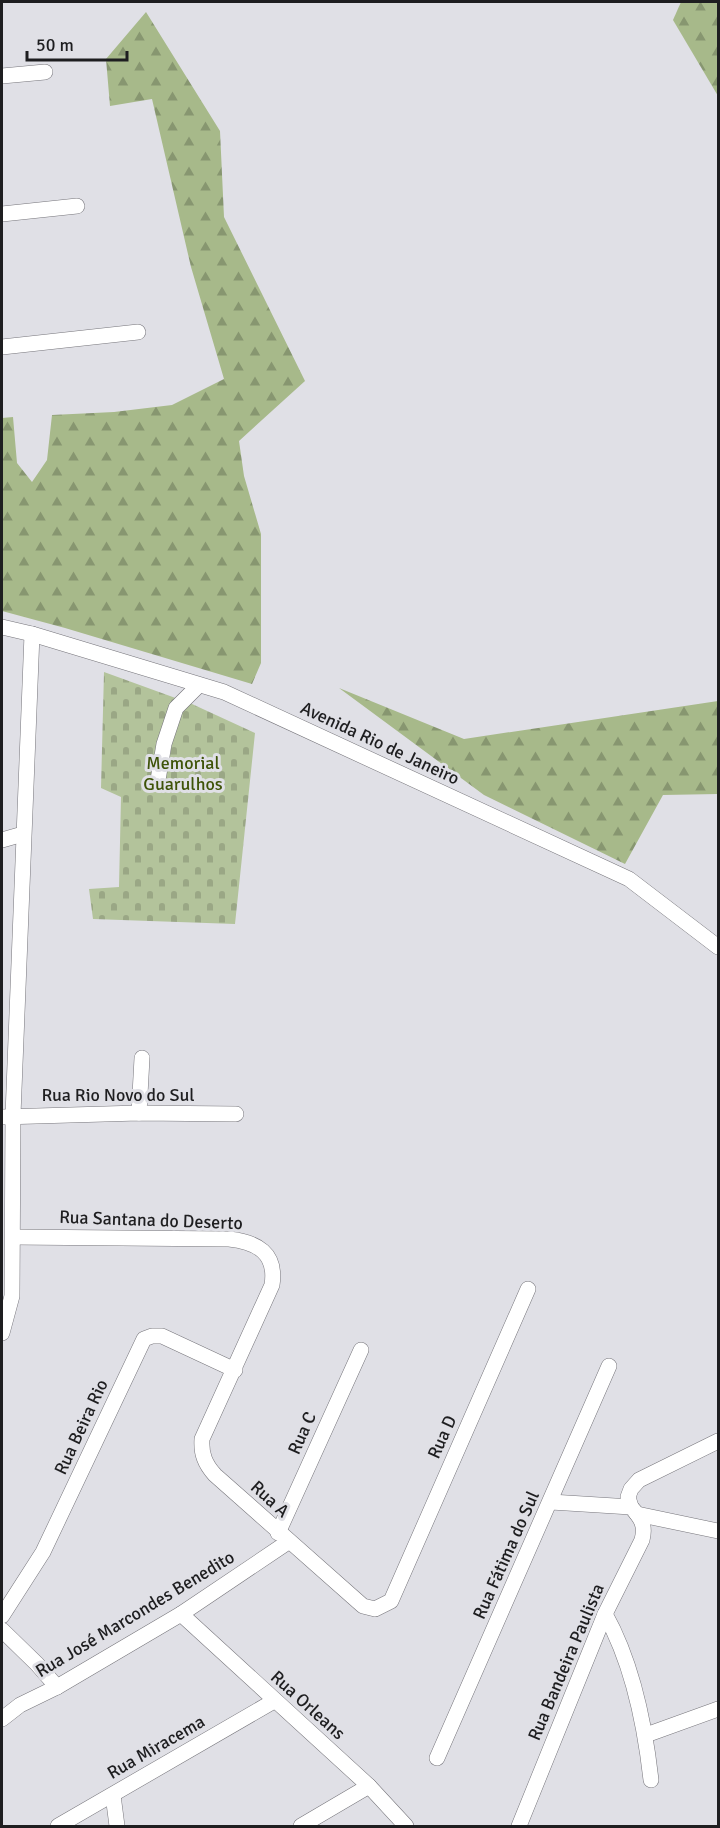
<svg xmlns="http://www.w3.org/2000/svg" width="720" height="1828" viewBox="0 0 720 1828" font-family="Signika,sans-serif">
<defs>
<pattern id="forest-firs" width="22" height="20" patternUnits="userSpaceOnUse" patternTransform="scale(1.5)"><rect width="22" height="20" fill="#a7b98a"/><path d="M5 1l3.5 6h-7zM16 11l3.5 6h-7z" fill="#879670"/></pattern>
<pattern id="cemetery-stones" width="16" height="16" patternUnits="userSpaceOnUse" patternTransform="scale(1.5)"><rect width="16" height="16" fill="#b3c39b"/><path d="M2 7V4a2 2 0 0 1 4 0v3zM10 15v-3a2 2 0 0 1 4 0v3z" fill="#9aa785"/></pattern>
</defs>
<rect width="100%" height="100%" fill="#e0e0e6"/>
<g fill="url(#forest-firs)">
<polygon points="681,2 718,2 718,96 673,20"/>
<polygon points="146,12 220,131 224,217 305,381 239,441 244,476 261,534 261,663 252,684 65,628 2,611 2,418 13,417 17,463 32,482 47,460 52,415 114,412 172,405 224,379 191,267 152,99 110,106 106,59"/>
<polygon points="339,688 464,739 718,701 718,794 663,795 625,864 484,795"/>
</g>
<polygon fill="url(#cemetery-stones)" points="104,672 192,704 255,733 235,924 93,919 89,889 119,887 121,797 101,788"/>
<g fill="none" stroke-linecap="round" stroke-linejoin="round">
<defs>
<g id="minor">
<polyline points="2,76 45,72"/>
<polyline points="2,214 77,206"/>
<polyline points="2,347 138,332"/>
<polyline points="2,627 32,634 224,692 629,879 718,947"/>
<polyline points="158,780 164,744 176,708 199,685"/>
<polyline points="2,840 23,834"/>
<polyline points="139,1113 142,1058"/>
<polyline points="2,1117 139,1113 236,1114"/>
<path d="M 13,1237 L 229,1239 C 257,1242 277,1253 272,1285 L 202,1439 C 201,1454 205,1464 215,1475 L 363,1606 L 375,1609 L 391,1601 L 528,1289"/>
<polyline points="2,1333 12,1296 13,1115 32,634"/>
<polyline points="631,1507 628,1497 631,1489 639,1480 718,1441"/>
<polyline points="637,1514 718,1531"/>
<polyline points="278,1533 361,1350"/>
<polyline points="181,1614 369,1786 406,1826"/>
<path d="M 605,1614 C 632,1662 645,1726 651,1780"/>
<polyline points="2,1616 43,1552 144,1339 152,1336 162,1336 235,1370"/>
<polyline points="2,1630 37,1664 57,1687"/>
<polyline points="2,1719 20,1705 57,1687 181,1614 288,1542"/>
<polyline points="646,1735 718,1709"/>
<polyline points="437,1758 609,1366"/>
<polyline points="113,1795 117,1826"/>
<polyline points="58,1826 274,1701"/>
<polyline points="301,1826 369,1786"/>
<path d="M 519,1826 L 605,1614 L 642,1540 C 646,1525 641,1518 631,1507 L 551,1502"/>
</g>
</defs>
<use href="#minor" stroke="#76757b" stroke-width="16"/>
<use href="#minor" stroke="#fff" stroke-width="15"/>
</g>
<g text-anchor="middle" dominant-baseline="central" stroke-width="6" stroke-linejoin="round" paint-order="stroke">
<g font-size="18" fill="#1e1e20" stroke="#e0e0e6">
<text transform="translate(380 743) rotate(25)">Avenida Rio de Janeiro</text>
<text x="118" y="1095">Rua Rio Novo do Sul</text>
<text transform="translate(151 1220) rotate(2)">Rua Santana do Deserto</text>
<text transform="translate(81 1427) rotate(-65)">Rua Beira Rio</text>
<text transform="translate(302 1433) rotate(-66)">Rua C</text>
<text transform="translate(442 1437) rotate(-66)">Rua D</text>
<text transform="translate(270 1499) rotate(42)">Rua A</text>
<text transform="translate(506 1555) rotate(-66)">Rua Fátima do Sul</text>
<text transform="translate(135 1614) rotate(-31)">Rua José Marcondes Benedito</text>
<text transform="translate(566 1662) rotate(-67)">Rua Bandeira Paulista</text>
<text transform="translate(308 1705) rotate(42)">Rua Orleans</text>
<text transform="translate(156 1747) rotate(-30)">Rua Miracema</text>
</g>
<g font-size="18" fill="#3e5308" stroke="#e0e0e6">
<text x="183" y="763">Memorial<tspan x="183" dy="21">Guarulhos</tspan></text>
</g>
</g>
<rect width="720" height="1828" fill="none" stroke="#1e1e20" stroke-width="6"/>
<path d="M27 51v9h100v-9" fill="none" stroke="#1e1e20" stroke-width="3"/>
<text x="36" y="51" font-size="18" fill="#1e1e20" stroke="#e0e0e6" stroke-width="4.5" paint-order="stroke">50 m</text>
</svg>
